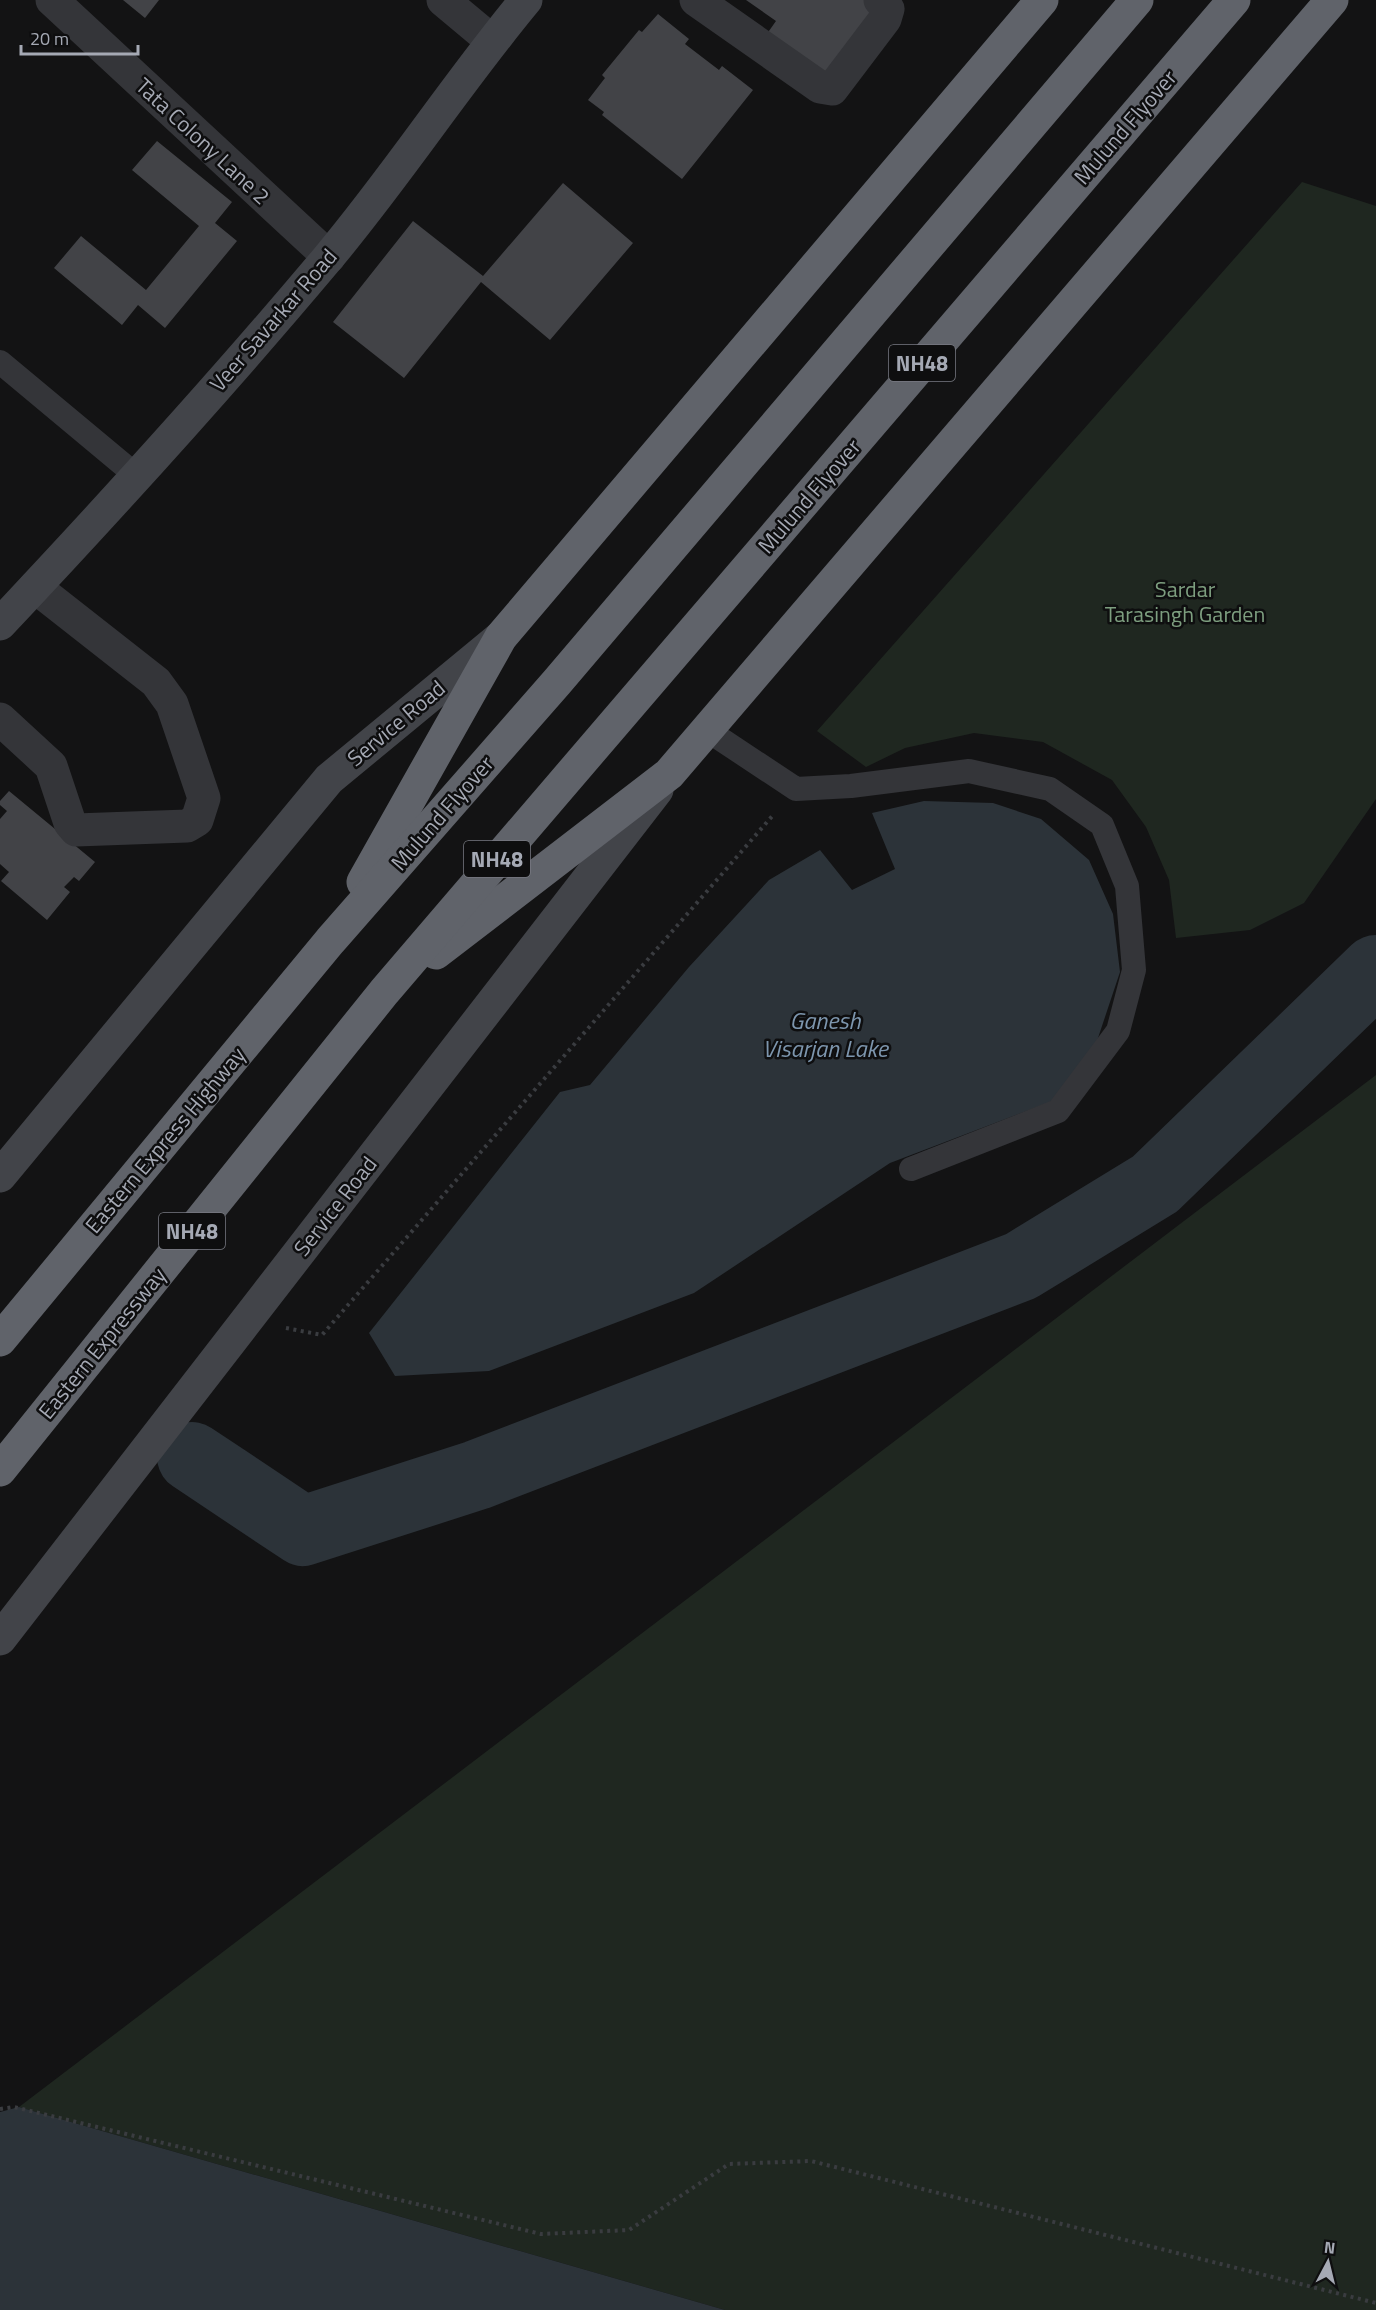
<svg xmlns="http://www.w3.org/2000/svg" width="1376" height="2310" viewBox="0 0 1376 2310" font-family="'Titillium Web',sans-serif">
<rect width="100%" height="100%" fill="#131314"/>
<g fill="#1f2720">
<polygon points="1302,182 1376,206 1376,799 1304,903 1250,930 1176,938 1169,880 1146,827 1112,780 1043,742 974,733 905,748 866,767 817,731"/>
<polygon points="1376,1075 1376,2310 725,2310 19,2107"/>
</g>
<g fill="#2c3339">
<polygon points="924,801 993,803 1041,819 1089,860 1113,914 1120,972 1094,1050 1053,1101 890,1163 694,1293 489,1371 395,1376 369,1333 560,1092 590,1085 689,967 769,880 820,850 852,890 895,869 872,813"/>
<polygon points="19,2107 725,2310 0,2310 0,2112"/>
</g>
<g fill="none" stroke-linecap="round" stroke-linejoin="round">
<polyline stroke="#2c3339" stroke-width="70" points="192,1457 303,1531 477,1475 1021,1266 1155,1184 1376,970"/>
</g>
<g fill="#424347">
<polygon points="123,0 159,0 145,18"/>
<polygon points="746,0 867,0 881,10 828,83 764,38 776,21"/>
<polygon points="658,14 689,39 685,44 719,70 722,66 753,90 682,179 602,115 604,112 588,100 605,78 602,75 639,30 642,32"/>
<polygon points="157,141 232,202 215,223 237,241 165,328 138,305 122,325 54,268 81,236 146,290 199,226 132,170"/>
<polygon points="563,183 633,243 550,340 481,282 404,378 333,322 413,221 483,276"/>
<polygon points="9,791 95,862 79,881 74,877 64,887 70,892 47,920 1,881 9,872 0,864 0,819 7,811 0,805 0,801"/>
</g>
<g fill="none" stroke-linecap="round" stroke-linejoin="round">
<g stroke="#3a3c40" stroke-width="4" stroke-dasharray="3 4.5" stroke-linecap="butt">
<polyline points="286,1328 322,1335 774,814"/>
<polyline points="0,2109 14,2107 541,2234 629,2230 729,2164 811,2161 1376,2303"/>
</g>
<g stroke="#343539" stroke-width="24">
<polyline points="0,362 138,477"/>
<polyline points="707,730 796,789 851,786 969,771 1050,789 1102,825 1127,886 1134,970 1118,1031 1058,1111 911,1169"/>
</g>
<g stroke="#343539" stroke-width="33">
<polyline points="52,0 329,257"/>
<polyline points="443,0 492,41"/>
<polyline points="696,0 820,87 832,89 885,19 888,9 880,0"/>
<polyline points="0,719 51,766 70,823 76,830 187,826 197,820 204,798 172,704 156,682 35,587"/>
</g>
<g stroke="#424449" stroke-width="33">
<path d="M 0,624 C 112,505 222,384 327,259 C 397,176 456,84 526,0"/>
<polyline points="0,1176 329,779 501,637"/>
<polyline points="0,1639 657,790"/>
</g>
<g stroke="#60636a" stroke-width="33">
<polyline points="363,882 501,637 1042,0"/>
<polyline points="436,953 669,774 1332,0"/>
<polyline points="0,1340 330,941 557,682 1137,0"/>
<polyline points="0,1470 384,992 1234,0"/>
</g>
</g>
<g text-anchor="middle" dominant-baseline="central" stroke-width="5" stroke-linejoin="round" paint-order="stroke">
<g fill="#0e0e0f" stroke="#787a82" stroke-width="1.5">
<rect x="889" y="345" width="66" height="36" rx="4.5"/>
<rect x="464" y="841" width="66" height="36" rx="4.5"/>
<rect x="159" y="1213" width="66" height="36" rx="4.5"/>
</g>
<g font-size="21" font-weight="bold" fill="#a5a9b4">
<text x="922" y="363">NH48</text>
<text x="497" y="859">NH48</text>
<text x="192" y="1231">NH48</text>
</g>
<g font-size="22" fill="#a5a9b4" stroke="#0e0e0f">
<text transform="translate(1125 127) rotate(-49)">Mulund Flyover</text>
<text transform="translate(203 141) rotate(43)">Tata Colony Lane 2</text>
<text transform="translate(273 320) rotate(-49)">Veer Savarkar Road</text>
<text transform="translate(809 496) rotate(-49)">Mulund Flyover</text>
<text transform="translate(396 723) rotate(-40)">Service Road</text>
<text transform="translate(442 813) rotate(-49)">Mulund Flyover</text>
<text transform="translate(165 1140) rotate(-50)">Eastern Express Highway</text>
<text transform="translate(335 1206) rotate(-52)">Service Road</text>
<text transform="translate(102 1343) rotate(-51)">Eastern Expressway</text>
</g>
<g font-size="22" fill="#7d9e7f" stroke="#0e0e0f">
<text x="1185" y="589">Sardar<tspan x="1185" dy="25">Tarasingh Garden</tspan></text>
</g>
<g font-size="24" font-style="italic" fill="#7d96ae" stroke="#0e0e0f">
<text x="825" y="1020">Ganesh<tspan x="825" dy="28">Visarjan Lake</tspan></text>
</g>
</g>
<g transform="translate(1328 2262) rotate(7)" stroke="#0e0e0f" stroke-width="4.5" paint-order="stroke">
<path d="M0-4.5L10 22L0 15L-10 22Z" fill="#a5a9b4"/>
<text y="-9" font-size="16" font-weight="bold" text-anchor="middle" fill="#a5a9b4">N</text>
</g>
<path d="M21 45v9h117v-9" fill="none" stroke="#a5a9b4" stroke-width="3"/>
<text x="30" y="45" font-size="18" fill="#a5a9b4" stroke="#0e0e0f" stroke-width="4.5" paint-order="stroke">20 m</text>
</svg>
